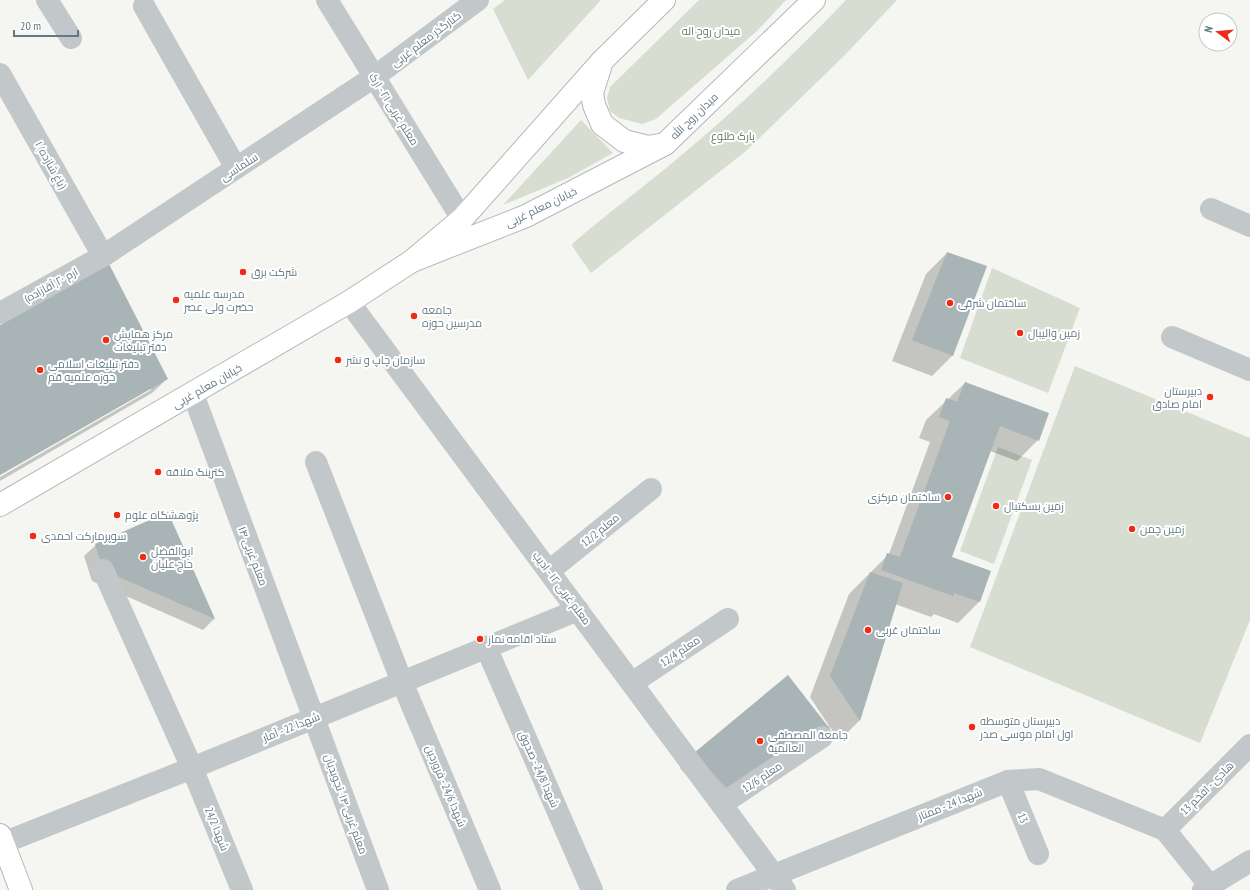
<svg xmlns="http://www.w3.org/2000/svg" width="1250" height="890" viewBox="0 0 1250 890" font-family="'PT Sans Narrow',Cairo,sans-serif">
<rect width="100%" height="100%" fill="#f5f5f1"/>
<g fill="#d7ddd1">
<polygon points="505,0 601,0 528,80 493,9"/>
<polygon points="699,0 786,0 758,30 656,119 642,124 619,118 610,111 607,98 610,87"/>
<path d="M 846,0 L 897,0 L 844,56 L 746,151 L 591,273 L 572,246 L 573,243 C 609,212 648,184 684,153 C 741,106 795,53 846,0 Z"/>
<polygon points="581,120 613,153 568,178 503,205"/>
<polygon points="992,268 1080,308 1048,393 960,358"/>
<polygon points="1075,366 1250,438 1250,620 1200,743 970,647"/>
<polygon points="998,447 1032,460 994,564 960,551"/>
</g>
<g fill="#0003">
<polygon points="947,253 953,355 932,376 892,361 926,274"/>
<polygon points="0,325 167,379 152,393 0,481 0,477 151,390 151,387 0,475"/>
<polygon points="965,383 1038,440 1017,461 990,451 951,557 990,571 979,602 958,623 934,614 931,617 895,604 859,721 839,741 830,727 814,743 716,808 680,768 694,754 829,726 810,697 849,594 889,554 930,442 919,438 926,420"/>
<polygon points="167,513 214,619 203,630 92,581 84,556 96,545"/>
</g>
<g fill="#a8b4b6">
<polygon points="947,252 987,266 953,356 912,340"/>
<polygon points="109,264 168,379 0,475 0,325"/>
<polygon points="965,382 1049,413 1039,441 1000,426 952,557 991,571 980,602 954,593 953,596 881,570 887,553 900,557 950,421 939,417 946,398 957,402"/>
<polygon points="168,512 215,619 103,570 95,544"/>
<polygon points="870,572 903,583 860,721 830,676"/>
<polygon points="788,675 830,729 732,794 694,753"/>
</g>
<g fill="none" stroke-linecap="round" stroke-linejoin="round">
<defs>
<g id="major">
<polyline points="664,0 602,61 592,93 594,105 602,124 624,141 648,147 665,144 814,0"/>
<polyline points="602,61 462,219 412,261 526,216 665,144"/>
<polyline points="0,505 349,302 412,261"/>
<polyline points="0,835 21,890"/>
</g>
</defs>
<use href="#major" stroke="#b3b9bc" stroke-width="24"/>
<g stroke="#c2c7c9" stroke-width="22">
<polyline points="47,0 71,38"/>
<polyline points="327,0 462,219"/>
<polyline points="144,6 236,168"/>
<polyline points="0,74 103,256"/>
<polyline points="1211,209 1250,226"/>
<polyline points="349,302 785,890"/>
<polyline points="0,313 103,256 374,77 478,0"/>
<polyline points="1172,337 1250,370"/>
<polyline points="193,394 378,890"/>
<polyline points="316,462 402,682 490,890"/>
<polyline points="103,570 192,768 242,890"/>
<polyline points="549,571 651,489"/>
<polyline points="486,647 592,890"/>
<polyline points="632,683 728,619"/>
<polyline points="1008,781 1038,854"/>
<polyline points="722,804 822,737"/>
<polyline points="1165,830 1250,745"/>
<polyline points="3,843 192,768 578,610"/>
<polyline points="737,890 1008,781 1039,779 1165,830 1210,886"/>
<polyline points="1203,890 1250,861"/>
</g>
<use href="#major" stroke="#fff" stroke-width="22"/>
</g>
<g fill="#f02b15" stroke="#fff" stroke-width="1.5">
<circle cx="243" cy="272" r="4"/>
<circle cx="176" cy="300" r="4"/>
<circle cx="950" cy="303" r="4"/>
<circle cx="414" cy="316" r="4"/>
<circle cx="1020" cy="333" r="4"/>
<circle cx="106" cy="340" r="4"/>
<circle cx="338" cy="360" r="4"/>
<circle cx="40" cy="370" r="4"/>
<circle cx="1210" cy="397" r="4"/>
<circle cx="158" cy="472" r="4"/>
<circle cx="948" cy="497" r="4"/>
<circle cx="996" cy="506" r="4"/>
<circle cx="117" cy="515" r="4"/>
<circle cx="1132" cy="529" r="4"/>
<circle cx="33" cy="536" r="4"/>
<circle cx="143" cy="557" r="4"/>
<circle cx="868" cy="630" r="4"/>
<circle cx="480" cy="639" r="4"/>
<circle cx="972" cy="727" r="4"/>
<circle cx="760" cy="741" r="4"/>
</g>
<g text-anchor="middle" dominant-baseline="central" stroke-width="4" stroke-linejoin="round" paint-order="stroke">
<g font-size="11" fill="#6a7b61" stroke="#fff">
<text x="711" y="31">میدان روح اله</text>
<text x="733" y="136">پارک طلوع</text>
</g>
<g font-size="11" fill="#627a84" stroke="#fff">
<text transform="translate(426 39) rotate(-37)">کنارگذر معلم غربی</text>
<text transform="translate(394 109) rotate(58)">معلم غربی ۲۱ - ارک</text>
<text transform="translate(694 116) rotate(-44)">میدان روح الله</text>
<text transform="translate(51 165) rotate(61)">۱ (باغ شازده)</text>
<text transform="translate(239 167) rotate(-33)">سلماسی</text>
<text transform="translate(541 207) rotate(-26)">خیابان معلم غربی</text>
<text transform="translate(51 285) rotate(-29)">ارم ۲۰(آقازاده)</text>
<text transform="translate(207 386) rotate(-30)">خیابان معلم غربی</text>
<text transform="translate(600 530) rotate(-39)">معلم 12/2</text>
<text transform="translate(253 556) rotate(69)">معلم غربی ۱۴</text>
<text transform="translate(562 588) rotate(53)">معلم غربی ۱۲ - ادیب</text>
<text transform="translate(680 651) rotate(-34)">معلم 12/4</text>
<text transform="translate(291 727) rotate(-22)">شهدا 22 - آمار</text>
<text transform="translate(539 769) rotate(66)">شهدا 24/8 - صدوق</text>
<text transform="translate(762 777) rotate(-34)">معلم 12/6</text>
<text transform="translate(446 786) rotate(67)">شهدا 24/6 - فروردین</text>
<text transform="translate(1207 788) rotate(-45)">هادی - افخم 13</text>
<text transform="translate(346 804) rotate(70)">معلم غربی ۱۴- تجویدیان</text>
<text transform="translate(950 804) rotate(-22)">شهدا 24 - ممتاز</text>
<text transform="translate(1023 818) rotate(67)">13</text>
<text transform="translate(217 829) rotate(68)">شهدا 24/2</text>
</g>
<g font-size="11" fill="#627a84" stroke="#fff" text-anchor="start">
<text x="251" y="272">شرکت برق</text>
<text x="184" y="294">مدرسه علمیه<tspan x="184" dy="13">حضرت ولی عصر</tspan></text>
<text x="958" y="303">ساختمان شرقی</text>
<text x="422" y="310">جامعه<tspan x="422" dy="13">مدرسین حوزه</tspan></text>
<text x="1028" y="333">زمین والیبال</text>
<text x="114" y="334">مرکز همایش<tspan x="114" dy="13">دفتر تبلیغات</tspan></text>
<text x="346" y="360">سازمان چاپ و نشر</text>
<text x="48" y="364">دفتر تبلیغات اسلامی<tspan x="48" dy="13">حوزه علمیه قم</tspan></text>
<text x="1202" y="391" text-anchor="end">دبیرستان<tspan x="1202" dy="13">امام صادق</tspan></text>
<text x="166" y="472">کترینگ ملاقه</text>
<text x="940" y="497" text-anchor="end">ساختمان مرکزی</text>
<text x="1004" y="506">زمین بسکتبال</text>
<text x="125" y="515">پژوهشگاه علوم</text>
<text x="1140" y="529">زمین چمن</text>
<text x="41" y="536">سوپرمارکت احمدی</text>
<text x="151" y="551">ابوالفضل<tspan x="151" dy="13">حاج علیان</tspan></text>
<text x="876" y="630">ساختمان غربی</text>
<text x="488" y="639">ستاد اقامه نماز</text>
<text x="980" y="721">دبیرستان متوسطه<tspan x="980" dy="13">اول امام موسی صدر</tspan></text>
<text x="768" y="735">جامعة المصطفی<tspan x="768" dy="13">العالمیة</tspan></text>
</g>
</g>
<g transform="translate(1218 32) rotate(286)"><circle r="19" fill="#ffffff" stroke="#c0cace"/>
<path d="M0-3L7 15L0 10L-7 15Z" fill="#f02b15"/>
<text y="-6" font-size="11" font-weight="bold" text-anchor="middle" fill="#627a84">N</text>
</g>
<path d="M14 30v6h64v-6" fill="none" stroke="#627a84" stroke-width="2"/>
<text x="20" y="30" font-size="12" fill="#627a84" stroke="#ffffff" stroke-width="3" paint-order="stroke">20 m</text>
</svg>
